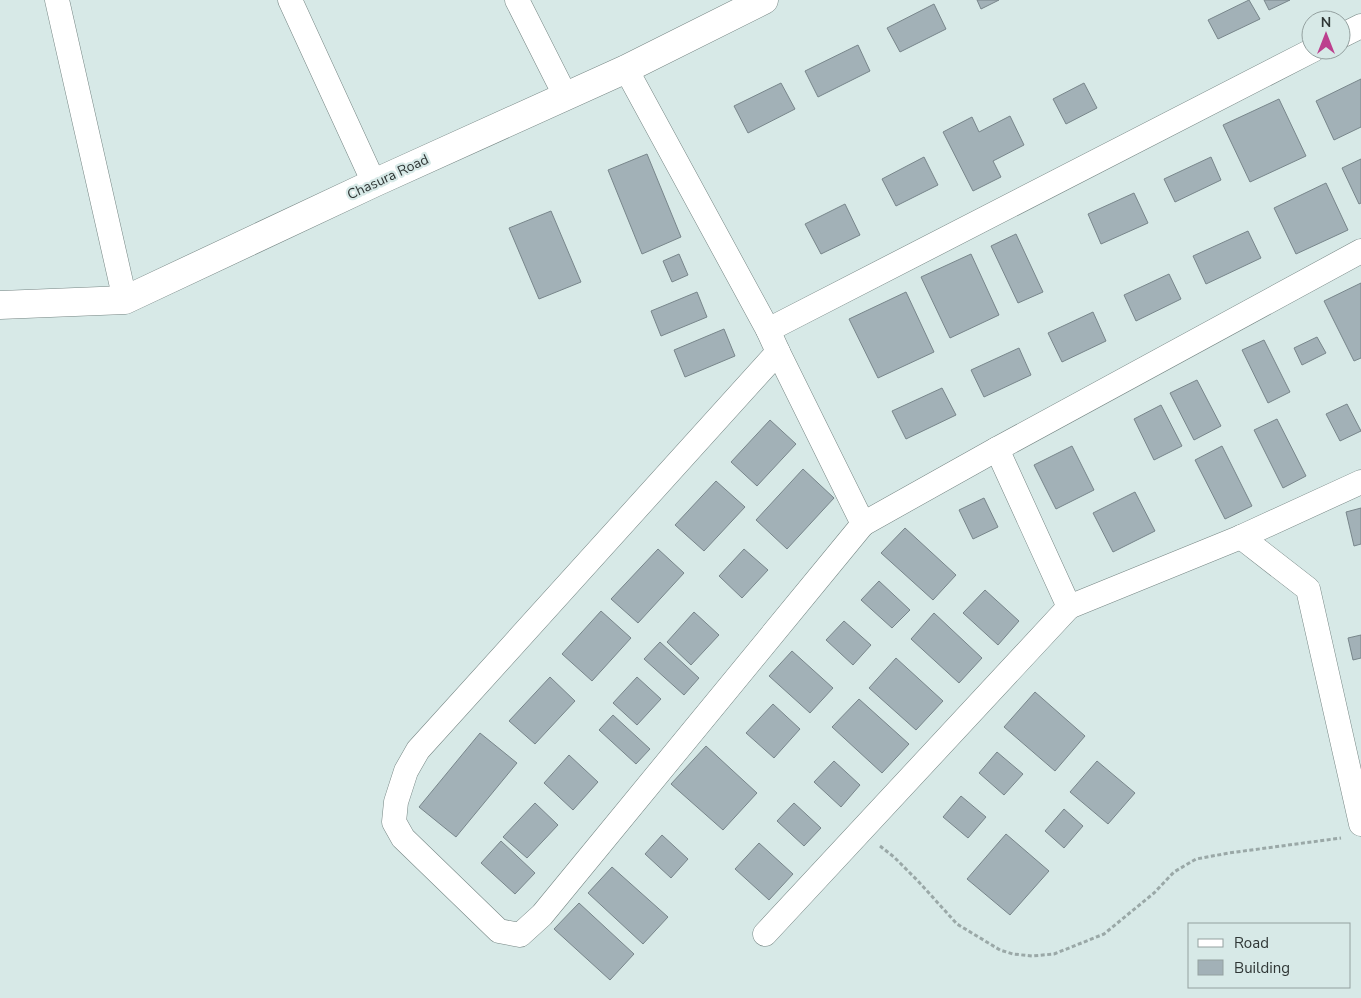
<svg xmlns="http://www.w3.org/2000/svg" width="1361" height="998" viewBox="0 0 1361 998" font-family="'Nunito Sans',sans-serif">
<rect width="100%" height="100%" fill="#d7e9e7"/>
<g fill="#a2b1b7" stroke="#78868b">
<polygon points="977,0 999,0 981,9"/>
<polygon points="1249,0 1260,19 1218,39 1208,20"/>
<polygon points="1264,0 1290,0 1269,10"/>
<polygon points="934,4 946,29 900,52 887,28"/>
<polygon points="858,45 870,71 818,97 805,71"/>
<polygon points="1361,79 1361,127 1334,140 1316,101"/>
<polygon points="781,83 795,109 748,133 734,106"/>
<polygon points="1084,83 1097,108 1066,124 1053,99"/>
<polygon points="1279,99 1306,156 1250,182 1223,125"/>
<polygon points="1010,116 1024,145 993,161 1001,177 973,191 943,132 972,117 979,132"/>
<polygon points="647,154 681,237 642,254 608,170"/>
<polygon points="924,157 938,185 896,206 882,179"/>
<polygon points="1211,157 1221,180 1175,202 1164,179"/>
<polygon points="1361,159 1361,203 1359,204 1342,168"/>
<polygon points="1326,183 1348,230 1296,254 1274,208"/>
<polygon points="1134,193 1148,223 1101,244 1088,214"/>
<polygon points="845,204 860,235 821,254 805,224"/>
<polygon points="551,211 581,282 539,299 509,228"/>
<polygon points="1248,231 1261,258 1206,284 1193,256"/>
<polygon points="1016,234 1043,292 1018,303 991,246"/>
<polygon points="679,254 688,275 672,282 663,261"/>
<polygon points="971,254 999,315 950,338 921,277"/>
<polygon points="1169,274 1181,299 1136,321 1124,295"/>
<polygon points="1361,283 1361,358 1354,361 1324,301"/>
<polygon points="697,292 707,317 661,336 651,311"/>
<polygon points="906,292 934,352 878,378 849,319"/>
<polygon points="1093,312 1106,341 1062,362 1048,333"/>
<polygon points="724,329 735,356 685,377 674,350"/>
<polygon points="1317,337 1326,353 1302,365 1294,348"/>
<polygon points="1264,340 1290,392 1268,403 1242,350"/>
<polygon points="1019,348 1031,375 984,397 971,370"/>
<polygon points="1197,380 1221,426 1194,440 1170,393"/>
<polygon points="942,388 956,415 906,439 892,411"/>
<polygon points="1347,404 1361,431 1340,441 1326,414"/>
<polygon points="1161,405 1182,446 1154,460 1134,419"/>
<polygon points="1277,419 1306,476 1283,488 1254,430"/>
<polygon points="770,420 796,444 757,486 731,462"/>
<polygon points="1072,446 1094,490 1056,509 1034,465"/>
<polygon points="1222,446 1252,506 1225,519 1195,460"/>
<polygon points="803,469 834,498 787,549 756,520"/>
<polygon points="716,481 745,507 704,551 675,525"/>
<polygon points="1135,492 1155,531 1113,552 1093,513"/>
<polygon points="984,498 998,527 973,539 959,510"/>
<polygon points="1361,508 1361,544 1354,546 1346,512"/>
<polygon points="905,528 956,575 933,600 881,553"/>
<polygon points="658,549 684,573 638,623 611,599"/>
<polygon points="744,549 768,570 742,598 719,576"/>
<polygon points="879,581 910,610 892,628 861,600"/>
<polygon points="985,590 1019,621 998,645 963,613"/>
<polygon points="601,611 631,638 592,681 562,654"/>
<polygon points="694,612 719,635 691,665 667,642"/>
<polygon points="934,613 982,658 959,683 911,639"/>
<polygon points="844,621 871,645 853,665 826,640"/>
<polygon points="1361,635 1361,658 1353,660 1348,638"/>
<polygon points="660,642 699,678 684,695 644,659"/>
<polygon points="792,651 833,688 810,713 769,676"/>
<polygon points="896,658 943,701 916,730 869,688"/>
<polygon points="550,677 575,701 535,744 509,721"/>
<polygon points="637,677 661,699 637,725 613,703"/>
<polygon points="1035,692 1085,736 1055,771 1004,727"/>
<polygon points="859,699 909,744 882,773 832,727"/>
<polygon points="773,704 800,729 774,758 746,733"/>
<polygon points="613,715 650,749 636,764 599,730"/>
<polygon points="480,733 517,763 456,837 419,807"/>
<polygon points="706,746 757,793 723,830 671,784"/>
<polygon points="997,752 1023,774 1004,795 979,773"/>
<polygon points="569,755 598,782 573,810 544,783"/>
<polygon points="834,761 860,785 841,807 814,782"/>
<polygon points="1097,761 1135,793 1108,824 1070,792"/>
<polygon points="961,796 986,817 968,838 943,817"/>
<polygon points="535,803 558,825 527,858 503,837"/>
<polygon points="794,803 821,828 804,846 777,821"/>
<polygon points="1064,809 1083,826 1064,848 1045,831"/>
<polygon points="1006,834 1049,871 1010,915 967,879"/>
<polygon points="662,835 688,859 671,878 645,854"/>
<polygon points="501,841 535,873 515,894 481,863"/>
<polygon points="759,843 793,874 769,900 735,869"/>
<polygon points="612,867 668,917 643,944 588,893"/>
<polygon points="579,903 634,954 610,980 554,929"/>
</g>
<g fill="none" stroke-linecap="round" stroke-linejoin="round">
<defs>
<g id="minor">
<polyline points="57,0 125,300"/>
<polyline points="290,0 374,183"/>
<polyline points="517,0 565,95"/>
<polyline points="1341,36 1361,26"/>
<polyline points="626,69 768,330 778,352 863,524 997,449 1361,251"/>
<polyline points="768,330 1313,50"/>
<polyline points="778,352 418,750 406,771 396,802 394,822 403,838 499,931 520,935 542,915 863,524"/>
<polyline points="997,449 1069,607 1241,537 1361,482"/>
<polyline points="1241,537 1308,589 1361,824"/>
<polyline points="765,934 1069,607"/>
</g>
<polyline id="tertiary" points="0,305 125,300 374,183 626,69 764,0"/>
</defs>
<use href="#minor" stroke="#758583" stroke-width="25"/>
<use href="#tertiary" stroke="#758583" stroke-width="29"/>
<polyline stroke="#9aa8a7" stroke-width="3" stroke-dasharray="4 2.5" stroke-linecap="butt" points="880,846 894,857 918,881 957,924 1000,950 1013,954 1032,956 1054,954 1104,934 1154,893 1174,872 1196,859 1229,853 1341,838"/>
<use href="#minor" stroke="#fff" stroke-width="24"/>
<use href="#tertiary" stroke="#fff" stroke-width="28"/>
</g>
<g text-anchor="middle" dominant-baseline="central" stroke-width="4.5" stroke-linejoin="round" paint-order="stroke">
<g font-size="14" fill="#2f3635" stroke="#d7e9e7">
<text transform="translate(388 177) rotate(-25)">Chasura Road</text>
</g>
</g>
<rect x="1188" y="923" width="162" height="65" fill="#d7e9e7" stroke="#94a1a0"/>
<rect x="1198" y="939" width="25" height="8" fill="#ffffff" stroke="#94a1a0"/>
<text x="1234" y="948" font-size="15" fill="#2f3635">Road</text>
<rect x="1198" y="960" width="25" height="15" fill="#a2b1b7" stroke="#94a1a0"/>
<text x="1234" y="973" font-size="15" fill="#2f3635">Building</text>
<g transform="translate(1326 35)"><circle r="24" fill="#d7e9e7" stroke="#94a1a0"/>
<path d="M0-4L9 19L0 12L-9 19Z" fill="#bc3f8e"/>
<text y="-8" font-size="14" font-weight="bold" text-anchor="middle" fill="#2f3635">N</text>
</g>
</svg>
